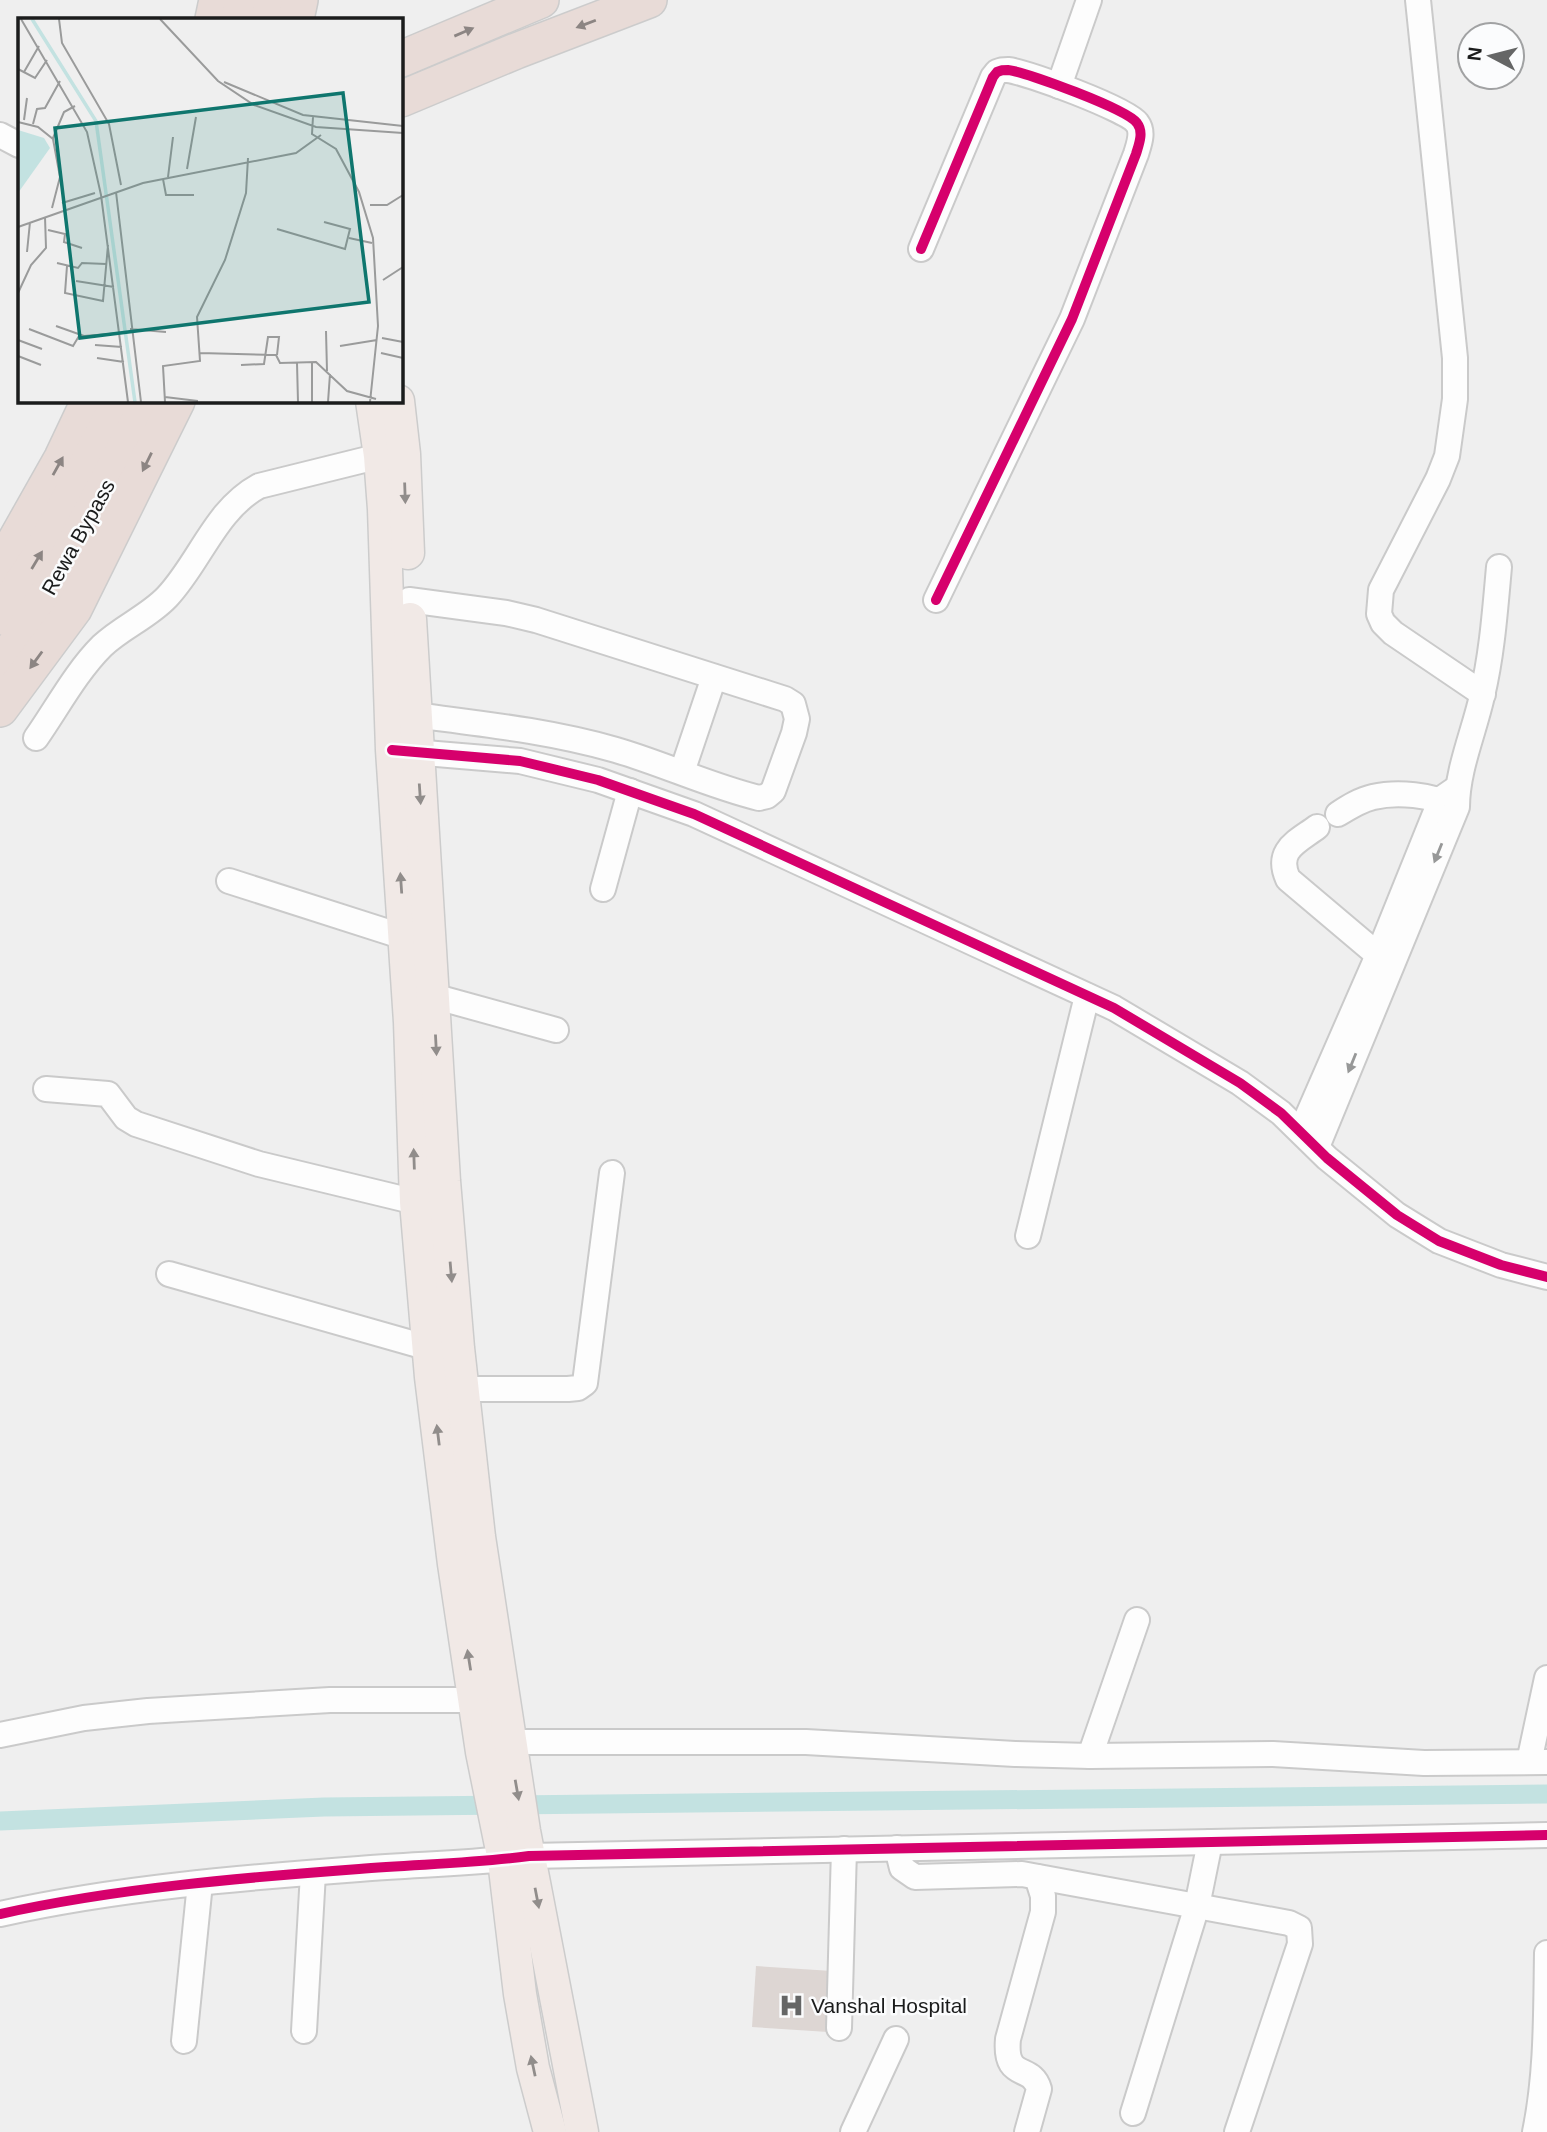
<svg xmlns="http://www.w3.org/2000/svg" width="1547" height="2132" viewBox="0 0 1547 2132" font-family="Arial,sans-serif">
<rect width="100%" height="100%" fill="#efefef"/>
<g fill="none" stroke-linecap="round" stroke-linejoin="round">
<polyline stroke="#c3e2e1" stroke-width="19" points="0,1821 324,1807 1547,1794"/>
</g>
<polygon fill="#ddd6d3" points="756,1966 832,1971 828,2032 752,2027"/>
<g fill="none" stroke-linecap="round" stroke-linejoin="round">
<defs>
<g id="minor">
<polyline points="1418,0 1455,358 1455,399 1447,456 1438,479 1381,590 1379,614 1383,623 1393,633 1483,694"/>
<polyline points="1059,86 1089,0"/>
<polyline points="0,135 19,145"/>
<path d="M 921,249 L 993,77 L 997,72 C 1002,70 1002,70 1008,70 C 1026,72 1127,109 1137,123 C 1144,132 1139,144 1136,154 L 1072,319 L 936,600"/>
<path d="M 409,600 L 506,613 L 536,620 L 785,699 L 793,704 L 797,719 L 794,733 L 773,791 L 767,796 L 759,798 C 710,786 664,764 616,750 C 550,731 483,724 415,715"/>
<path d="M 36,738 C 57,708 76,672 102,646 C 122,627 148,617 167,597 C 200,562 215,510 259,486 L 380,456 L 396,455"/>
<polyline points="401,751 520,761 598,780 694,814 1114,1008 1240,1083 1281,1113 1327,1158 1397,1215 1439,1241 1501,1265 1547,1277"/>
<polyline points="682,772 714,677"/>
<path d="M 1338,814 C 1349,807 1360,800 1373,797 C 1398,791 1431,795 1454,806"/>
<path d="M 1317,827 C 1297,842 1275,850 1288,879 L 1378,955 L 1389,961"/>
<polyline points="229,881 404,937"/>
<polyline points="603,889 630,791"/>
<polyline points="433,996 556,1030"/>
<polyline points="46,1089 108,1094 126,1118 136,1124 259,1164 416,1202"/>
<polyline points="1301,1131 1378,955 1441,799 1457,788"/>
<path d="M 1317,1147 L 1457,807 C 1457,770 1474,732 1482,696 C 1492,654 1495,611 1499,567"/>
<polyline points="1028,1236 1087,996"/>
<polyline points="169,1274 429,1348 443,1348"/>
<polyline points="462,1389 568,1389 578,1388 585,1383 612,1173"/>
<polyline points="0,1735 84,1718 148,1711 330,1700 475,1700"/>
<polyline points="509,1742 806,1742 1015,1754 1090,1756 1273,1754 1424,1763 1547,1762"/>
<polyline points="1090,1756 1137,1620"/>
<polyline points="1529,1762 1547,1678"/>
<polyline points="897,1848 902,1868 915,1877 1022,1874 1289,1923 1299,1928 1300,1944 1237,2132"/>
<path d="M 0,1914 C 118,1888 239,1878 359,1869 C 415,1864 473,1864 529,1856 L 1547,1835"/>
<polyline points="839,2028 844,1849"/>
<polyline points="304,2031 313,1873"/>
<polyline points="184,2041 200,1883"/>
<polyline points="1133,2113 1197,1906 1210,1842"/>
<polyline points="853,2132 896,2039"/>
<path d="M 1027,2132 L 1039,2089 C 1032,2063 1004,2082 1008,2039 L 1043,1912 L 1043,1896 L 1037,1877"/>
<path d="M 1535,2132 C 1547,2074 1546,2013 1547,1953"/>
</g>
<g id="major">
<polyline points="372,401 380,456 384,509 392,750 410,1022 416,1202 431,1377 454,1564 482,1752 504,1860 520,1994 533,2068 550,2132"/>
<polyline points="398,401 404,454 408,553"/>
<polyline points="410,619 444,1181 458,1348 479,1537 524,1831 582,2132"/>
</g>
<g id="highway">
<polyline points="213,19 217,0"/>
<polyline points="239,19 243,0"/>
<polyline points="269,19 273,0"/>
<polyline points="296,19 300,0"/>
<polyline points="401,59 541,0"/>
<polyline points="401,99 516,51 649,0"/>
<polyline points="0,568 62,458 89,401"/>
<polyline points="0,617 39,557 120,401"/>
<polyline points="0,669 56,580 149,401"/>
<polyline points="0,709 74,609 177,401"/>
</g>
</defs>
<use href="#minor" stroke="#cacaca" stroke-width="28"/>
<use href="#major" stroke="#ccc" stroke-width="35"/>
<use href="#highway" stroke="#ccc" stroke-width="38"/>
<use href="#minor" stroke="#fdfdfd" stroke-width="24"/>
<use href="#major" stroke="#f1e9e6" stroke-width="32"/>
<use href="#highway" stroke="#e8dbd7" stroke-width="35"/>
<defs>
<g id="cycleway">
<path d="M 921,249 L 993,77 L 997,72 C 1002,70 1002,70 1008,70 C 1026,72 1127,109 1137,123 C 1144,132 1139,144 1136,154 L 1072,319 L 936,600"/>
<polyline points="392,750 520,761 598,780 694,814 1114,1008 1240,1083 1281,1113 1327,1158 1397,1215 1439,1241 1501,1265 1547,1277"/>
<path d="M 0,1914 C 118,1888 239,1878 359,1869 C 415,1864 473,1864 529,1856 L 1547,1835"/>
</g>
</defs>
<use href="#cycleway" stroke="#fbfcfd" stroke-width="15"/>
<use href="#cycleway" stroke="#d6006c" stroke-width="10"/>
</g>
<defs><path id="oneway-solid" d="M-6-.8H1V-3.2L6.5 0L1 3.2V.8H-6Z" transform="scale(1.75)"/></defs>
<g fill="#8c8583">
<use href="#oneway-solid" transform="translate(586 24) rotate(159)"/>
<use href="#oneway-solid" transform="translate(464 32) rotate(-23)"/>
<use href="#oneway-solid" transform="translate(147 462) rotate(116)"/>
<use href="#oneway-solid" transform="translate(58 466) rotate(-61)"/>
<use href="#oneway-solid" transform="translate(37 560) rotate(-59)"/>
<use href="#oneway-solid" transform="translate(36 660) rotate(126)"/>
</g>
<g fill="#918d8b">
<use href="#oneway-solid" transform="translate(405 493) rotate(88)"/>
<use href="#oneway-solid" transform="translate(420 794) rotate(86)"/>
<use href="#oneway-solid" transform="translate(401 883) rotate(-94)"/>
<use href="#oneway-solid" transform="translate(436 1045) rotate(87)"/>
<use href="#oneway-solid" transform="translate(414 1159) rotate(-92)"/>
<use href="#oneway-solid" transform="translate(451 1272) rotate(85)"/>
<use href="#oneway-solid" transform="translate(438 1435) rotate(-97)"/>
<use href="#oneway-solid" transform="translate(469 1660) rotate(-99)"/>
<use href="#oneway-solid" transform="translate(517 1790) rotate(80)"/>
<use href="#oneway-solid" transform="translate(537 1898) rotate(79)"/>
<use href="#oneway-solid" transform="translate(533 2066) rotate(-102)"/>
</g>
<g fill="#979898">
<use href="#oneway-solid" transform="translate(1438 853) rotate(112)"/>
<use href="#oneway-solid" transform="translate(1352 1063) rotate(112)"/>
</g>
<defs>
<symbol id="hospital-bare" viewBox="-9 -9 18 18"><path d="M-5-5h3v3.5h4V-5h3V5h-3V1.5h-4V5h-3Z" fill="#656666" stroke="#fbfcfd" stroke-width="2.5" paint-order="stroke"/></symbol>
</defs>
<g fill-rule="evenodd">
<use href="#hospital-bare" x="774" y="1988" width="35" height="35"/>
</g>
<g text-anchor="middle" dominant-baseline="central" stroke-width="5" stroke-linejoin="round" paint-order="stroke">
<g font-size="21" fill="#1b1c1c" stroke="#fbfcfd">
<text transform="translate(78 537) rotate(-61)">Rewa Bypass</text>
</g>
<g font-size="21" fill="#1b1c1c" stroke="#fbfcfd" text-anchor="start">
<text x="811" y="2005">Vanshal Hospital</text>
</g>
</g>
<g transform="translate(18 18)">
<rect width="385" height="385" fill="#efefef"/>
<path d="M 0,112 L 26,120 L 32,130 L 0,175 Z" fill="#c3e2e1"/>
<path fill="none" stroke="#c3e2e1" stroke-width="3.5" d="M 14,1 L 78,103 L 117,384"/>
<path fill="none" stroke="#9a9b9b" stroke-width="2" d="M 3,1 L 69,114 L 83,177 L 110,384M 41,1 L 44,25 L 91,106 L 103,167M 142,1 L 200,63 L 236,87 L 298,109 L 385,115M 0,51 L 17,60 L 29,42M 6,54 L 21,28M 206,64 L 285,97 L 385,108M 295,99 L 294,116 L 318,131 L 341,174 L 355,220 L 360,308 L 352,384M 6,102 L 9,80M 0,104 L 20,109 L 35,121 L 42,159 L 34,190M 15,106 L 19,91 L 27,90 L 42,63M 35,120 L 46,94 L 57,88M 169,151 L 178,99M 150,159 L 155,119M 145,161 L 148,177 L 176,177M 98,174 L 123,384M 44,185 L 77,175M 352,187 L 369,187 L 385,177M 0,209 L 125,165 L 278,135 L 303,117M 259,211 L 327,231 L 332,211 L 306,204M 30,212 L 47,216 L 46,224 L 64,230M 331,220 L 354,225M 9,234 L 12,204M 39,245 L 60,250 L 64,245 L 88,246M 49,248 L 47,275 L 85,283 L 90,227M 365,262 L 385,249M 58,263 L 96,269M 0,275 L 13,247 L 28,230 L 27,199M 38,308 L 66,318 L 103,315M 11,311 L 55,328 L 61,318M 112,311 L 148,314M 308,313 L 309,353M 364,320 L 385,324M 0,322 L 24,331M 77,327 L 104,329M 322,328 L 359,322M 182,335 L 258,337 L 262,345 L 298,344 L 329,373 L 358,381M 363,335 L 385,340M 0,338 L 23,347M 79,340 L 106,344M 294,344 L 294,384M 279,345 L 280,384M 223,347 L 246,346 L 250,319 L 261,319 L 259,337M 147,379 L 180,383M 147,384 L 145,348 L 182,343 L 179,299 L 207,242 L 228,175 L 230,140M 310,384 L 312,356"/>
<path fill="#0f766e" fill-opacity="0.15" stroke="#0f766e" stroke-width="3.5" d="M 325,75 L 351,284 L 62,320 L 37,110 Z"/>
<rect width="385" height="385" fill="none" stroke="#1b1c1c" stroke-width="3.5"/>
</g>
<g transform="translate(1491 56) rotate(277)"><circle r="33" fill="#fbfcfd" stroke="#a1a2a3" stroke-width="2"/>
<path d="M0-5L12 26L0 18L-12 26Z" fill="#656666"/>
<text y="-10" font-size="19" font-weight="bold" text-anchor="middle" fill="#1b1c1c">N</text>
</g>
</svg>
